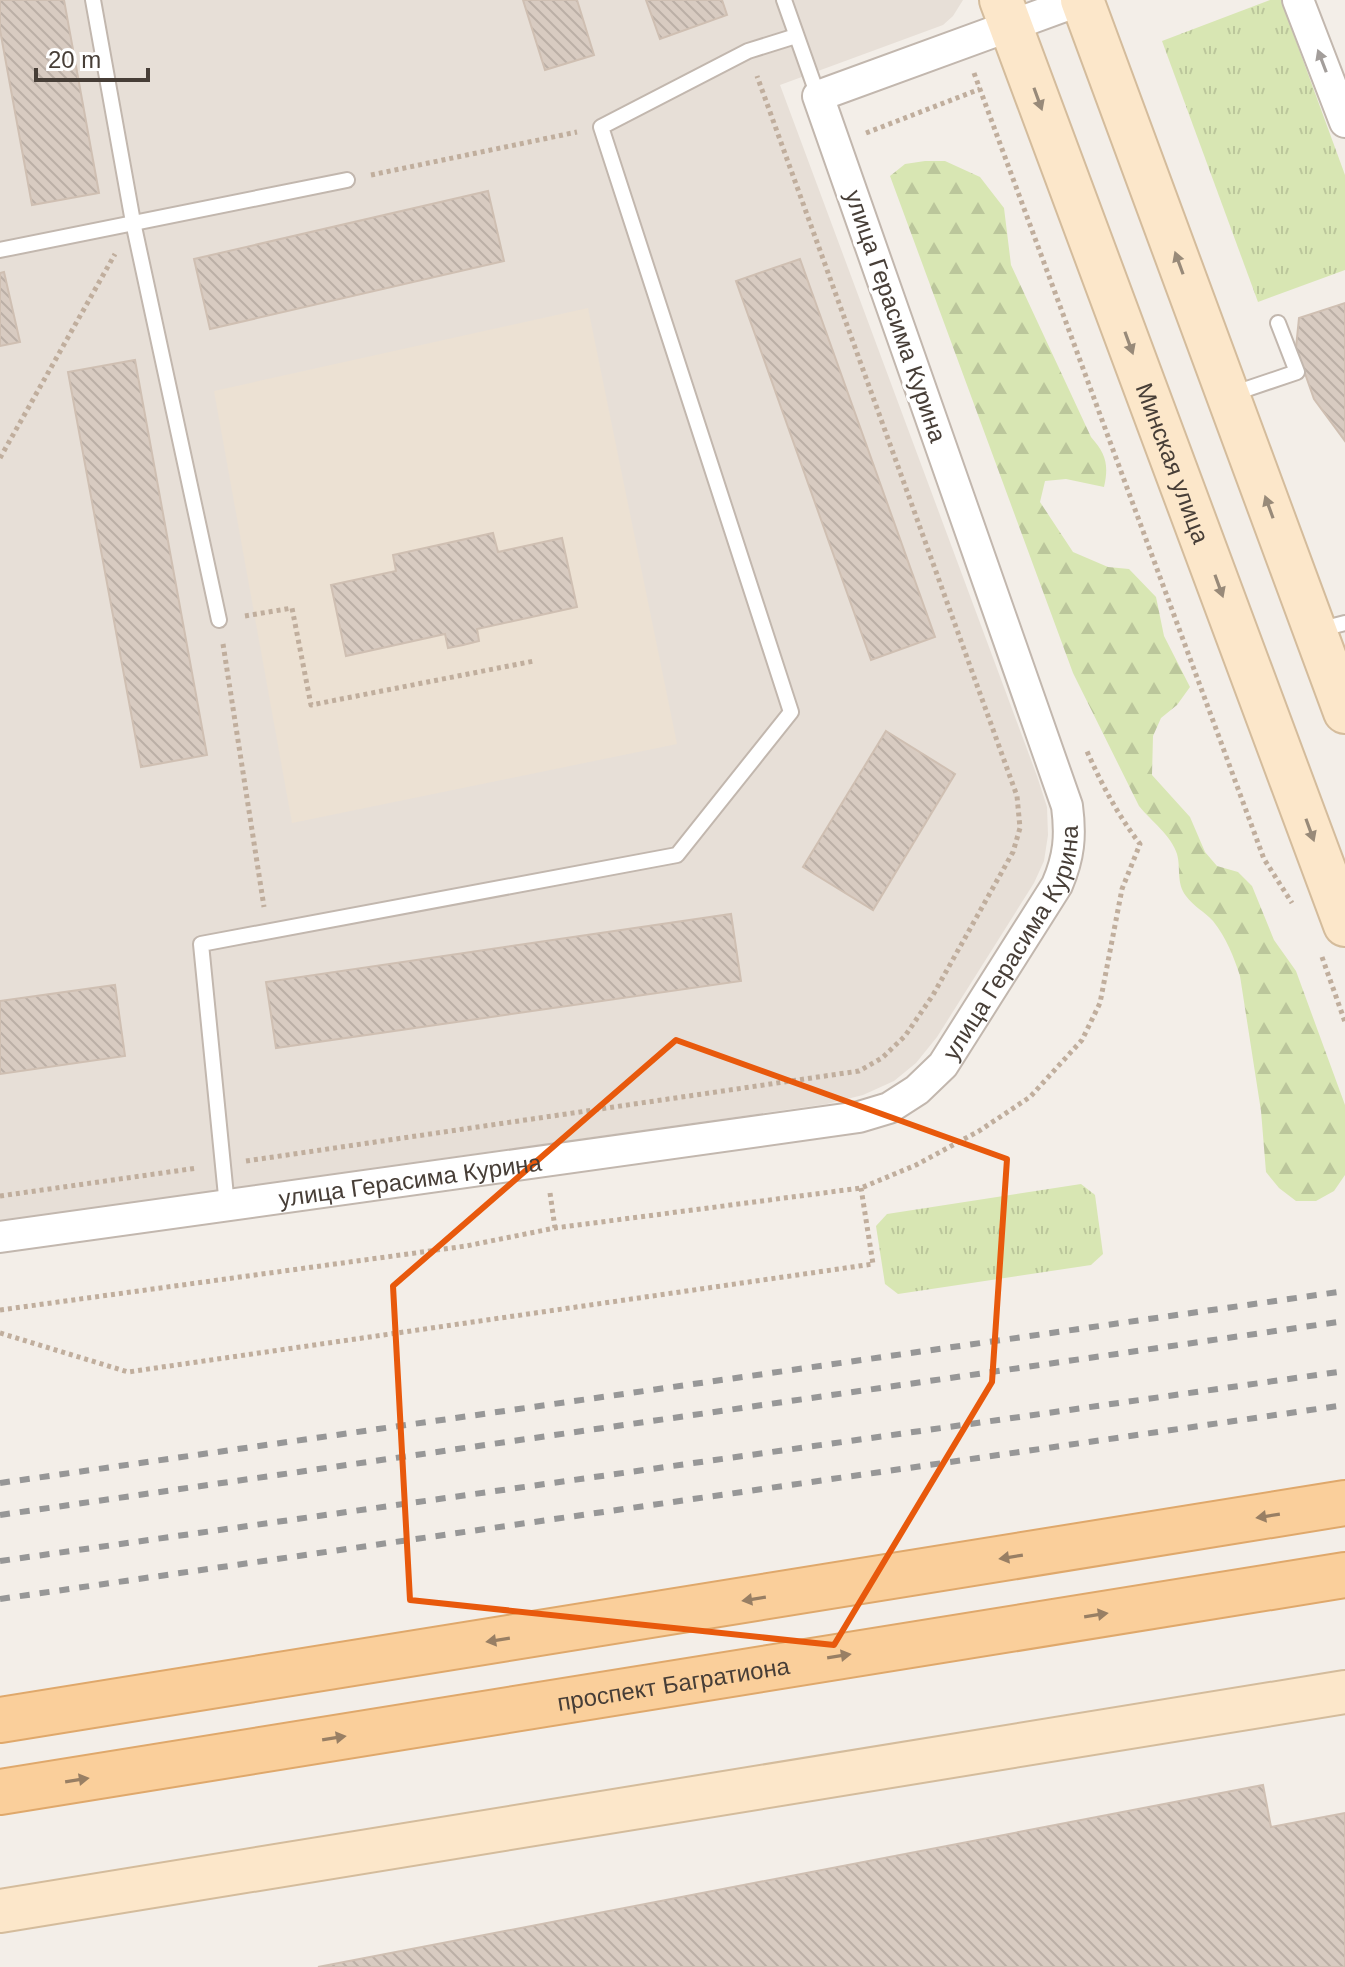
<svg xmlns="http://www.w3.org/2000/svg" width="1345" height="1967" viewBox="0 0 1345 1967" font-family="Helvetica,sans-serif">
<defs>
<pattern id="grass-tufts" width="24" height="20" patternUnits="userSpaceOnUse" patternTransform="scale(2)"><rect width="24" height="20" fill="#d8e6b3"/><path d="M3 7l-1-3M5 7V3M7 7l1-3M15 17l-1-3M17 17v-4M19 17l1-3" fill="none" stroke="#bbc69b"/></pattern>
<pattern id="forest-firs" width="22" height="20" patternUnits="userSpaceOnUse" patternTransform="scale(2)"><rect width="22" height="20" fill="#d8e6b3"/><path d="M5 1l3.5 6h-7zM16 11l3.5 6h-7z" fill="#bbc69b"/></pattern>
<pattern id="building-back-hatch" width="6" height="6" patternUnits="userSpaceOnUse" patternTransform="scale(2)"><rect width="6" height="6" fill="#d8cbc1"/><path d="M-1 5l2 2M0 0l6 6M5-1l2 2" fill="none" stroke="#bbafa6"/></pattern>
</defs>
<rect width="100%" height="100%" fill="#f3eee8"/>
<polygon fill="#e7dfd7" points="0,0 963,0 953,16 943,25 780,85 1037,776 1047,807 1048,835 1044,861 1034,883 937,1037 916,1063 894,1081 863,1095 827,1104 0,1221"/>
<polygon fill="#ece1d3" points="588,308 677,744 292,823 214,391"/>
<g fill="url(#grass-tufts)">
<polygon points="1270,0 1281,0 1345,175 1345,270 1258,302 1162,41"/>
<polygon points="1081,1184 1095,1195 1103,1254 1091,1265 898,1294 885,1284 876,1226 887,1214"/>
</g>
<path fill="url(#forest-firs)" d="M 925,161 L 945,161 L 980,177 L 1004,208 L 1011,265 L 1091,437 C 1106,454 1109,465 1104,487 L 1066,479 L 1045,481 L 1040,502 L 1073,552 L 1108,567 L 1129,569 L 1156,597 L 1164,636 L 1190,687 L 1177,705 L 1161,718 L 1153,736 L 1152,775 L 1190,817 L 1205,852 L 1217,866 L 1238,872 L 1252,886 L 1274,940 L 1296,971 L 1345,1105 L 1345,1175 L 1334,1191 L 1316,1201 L 1296,1201 L 1279,1188 L 1266,1172 L 1261,1111 L 1240,976 C 1234,957 1226,937 1213,921 C 1205,912 1193,906 1186,896 C 1176,883 1181,868 1177,854 C 1171,835 1152,822 1139,806 L 1073,673 L 890,176 L 905,164 Z"/>
<g fill="url(#building-back-hatch)" stroke="#cfbfb2" stroke-width="2">
<polygon points="0,0 64,0 99,193 32,205 0,30"/>
<polygon points="523,0 577,0 594,55 545,70"/>
<polygon points="646,0 722,0 727,15 660,39"/>
<polygon points="488,191 504,261 210,329 194,259"/>
<polygon points="800,259 935,637 871,660 736,281"/>
<polygon points="4,272 20,342 0,346 0,273"/>
<polygon points="1345,303 1345,441 1314,399 1296,348 1299,318"/>
<polygon points="135,360 207,755 141,767 68,372"/>
<polygon points="493,533 498,552 562,538 577,607 477,629 479,641 463,645 448,648 445,634 346,656 331,585 396,571 393,555"/>
<polygon points="886,731 955,774 873,910 803,867"/>
<polygon points="731,914 741,981 276,1048 266,982"/>
<polygon points="115,985 125,1056 0,1074 0,1001"/>
<polygon points="1263,1785 1271,1827 1345,1813 1345,1967 318,1967"/>
</g>
<g fill="none" stroke-linecap="round" stroke-linejoin="round">
<defs>
<g id="service">
<polyline points="93,0 133,222 219,620"/>
<polyline points="784,0 818,96"/>
<polyline points="0,250 347,180"/>
<polyline points="1232,394 1297,372 1278,323"/>
<polyline points="1318,630 1345,623"/>
<polyline points="227,1206 201,944 677,855 791,712 601,127 748,51 796,36"/>
</g>
<g id="minor">
<polyline points="1298,0 1345,122"/>
<path id="s1" d="M 0,1237 L 859,1117 L 889,1108 L 917,1090 L 943,1065 L 1057,885 C 1069,857 1071,836 1067,806 L 818,96 L 1081,0"/>
</g>
<g id="secondary">
<path id="s2" d="M 1001,0 L 1345,925"/>
<polyline points="1082,0 1345,712"/>
<polyline points="0,1911 1345,1692"/>
</g>
<g id="primary">
<polyline points="0,1720 1345,1503"/>
<path id="s3" d="M 0,1792 L 1345,1575"/>
</g>
</defs>
<use href="#service" stroke="#c2b7ae" stroke-width="18"/>
<use href="#minor" stroke="#c2b7ae" stroke-width="34"/>
<use href="#secondary" stroke="#d4bc9c" stroke-width="46"/>
<use href="#primary" stroke="#dfa86b" stroke-width="48"/>
<g stroke="#c0ae9d" stroke-width="5" stroke-dasharray="4 4" stroke-linecap="butt">
<polyline points="974,73 1264,859 1292,903"/>
<polyline points="866,133 980,89"/>
<polyline points="371,175 577,132"/>
<polyline points="0,458 115,254"/>
<polyline points="245,616 292,608 311,705 534,661"/>
<polyline points="223,644 264,907"/>
<polyline points="1322,957 1345,1022"/>
<polyline points="246,1161 859,1071 882,1058 905,1036 933,995 1013,852 1020,828 1017,796 757,76"/>
<polyline points="550,1193 555,1228"/>
<polyline points="0,1196 197,1168"/>
<path d="M 0,1310 L 466,1246 L 555,1228 L 861,1188 L 916,1165 L 979,1131 L 1030,1097 L 1082,1040 L 1100,1003 L 1122,889 L 1140,844 C 1117,814 1101,783 1086,749"/>
<polyline points="0,1333 128,1372 873,1264 861,1188"/>
</g>
<use href="#service" stroke="#fff" stroke-width="14"/>
<use href="#minor" stroke="#fff" stroke-width="30"/>
<use href="#secondary" stroke="#fce7ca" stroke-width="42"/>
<use href="#primary" stroke="#facf9b" stroke-width="44"/>
<g stroke="#979797" stroke-width="6" stroke-dasharray="10 10" stroke-linecap="butt">
<polyline points="0,1483 1345,1291"/>
<polyline points="0,1515 1345,1321"/>
<polyline points="0,1561 1345,1371"/>
<polyline points="0,1599 1345,1405"/>
</g>
</g>
<defs><path id="oneway-solid" d="M-6-.8H1V-3.2L6.5 0L1 3.2V.8H-6Z" transform="scale(2)"/></defs>
<use fill="#a39e9b" href="#oneway-solid" transform="translate(1322 61) rotate(-111)"/>
<g fill="#988a79">
<use href="#oneway-solid" transform="translate(1038 99) rotate(70)"/>
<use href="#oneway-solid" transform="translate(1179 263) rotate(-110)"/>
<use href="#oneway-solid" transform="translate(1129 343) rotate(70)"/>
<use href="#oneway-solid" transform="translate(1269 507) rotate(-110)"/>
<use href="#oneway-solid" transform="translate(1219 586) rotate(70)"/>
<use href="#oneway-solid" transform="translate(1310 830) rotate(70)"/>
</g>
<g fill="#987f64">
<use href="#oneway-solid" transform="translate(1268 1516) rotate(171)"/>
<use href="#oneway-solid" transform="translate(1011 1557) rotate(171)"/>
<use href="#oneway-solid" transform="translate(754 1599) rotate(171)"/>
<use href="#oneway-solid" transform="translate(1096 1615) rotate(-9)"/>
<use href="#oneway-solid" transform="translate(498 1640) rotate(171)"/>
<use href="#oneway-solid" transform="translate(839 1656) rotate(-9)"/>
<use href="#oneway-solid" transform="translate(334 1738) rotate(-9)"/>
<use href="#oneway-solid" transform="translate(77 1780) rotate(-9)"/>
</g>
<path fill="none" stroke="#e8590c" stroke-width="6" stroke-linejoin="round" d="M 676,1040 L 1007,1159 L 992,1382 L 834,1645 L 410,1600 L 393,1286 Z"/>
<g text-anchor="middle" dominant-baseline="central" stroke-width="7" stroke-linejoin="round" paint-order="stroke">
<g font-size="24" fill="#473e37" stroke="#fff">
<text transform="translate(896 316) rotate(71)">улица Герасима Курина</text>
<text stroke="none"><textPath href="#s2" startOffset="494">Минская улица</textPath></text>
<text stroke="none"><textPath href="#s1" startOffset="1110">улица Герасима Курина</textPath></text>
<text stroke="none"><textPath href="#s1" startOffset="414">улица Герасима Курина</textPath></text>
<text stroke="none"><textPath href="#s3" startOffset="682">проспект Багратиона</textPath></text>
</g>
</g>
<path d="M36 68v12h112v-12" fill="none" stroke="#473e37" stroke-width="4"/>
<text x="48" y="68" font-size="24" fill="#473e37" stroke="#ffffff" stroke-width="6" paint-order="stroke">20 m</text>
</svg>
